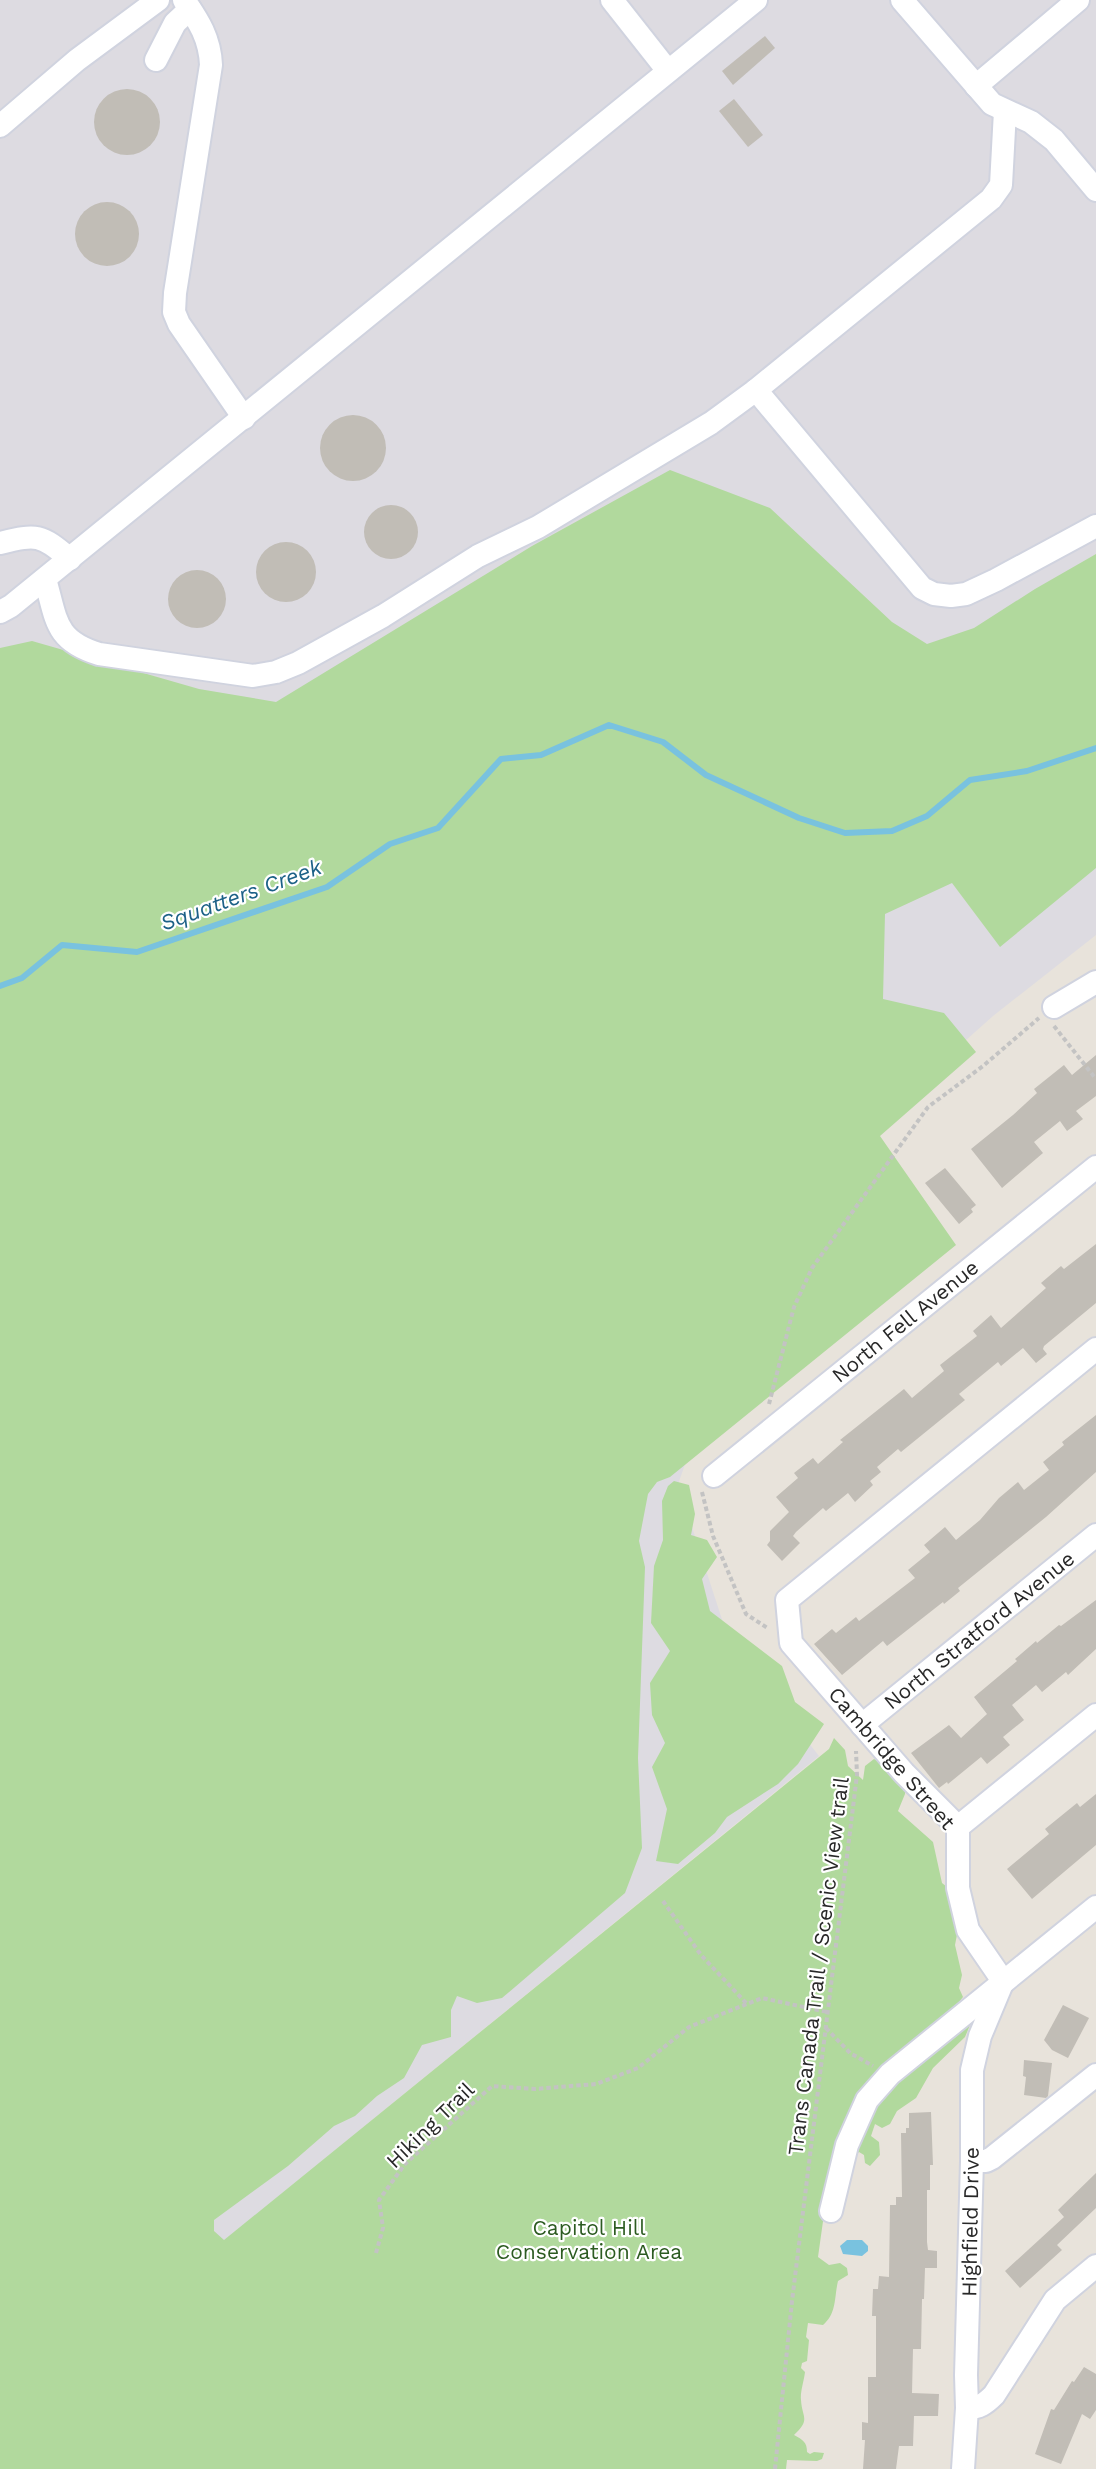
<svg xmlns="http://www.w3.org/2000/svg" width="1096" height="2469" viewBox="0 0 1096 2469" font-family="'Work Sans',sans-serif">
<rect width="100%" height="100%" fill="#e8e3db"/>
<polygon fill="#dddbe1" points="0,0 1096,0 1096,935 993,1016 845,1148 734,1328 678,1484 729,1641 819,1756 0,2423"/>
<g fill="#b1d99d">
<path d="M 670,470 L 770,508 L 892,622 L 927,644 L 974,628 L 1035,589 L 1096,554 L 1096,868 L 1000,947 L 952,883 L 885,914 L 883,999 L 944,1013 L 976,1052 L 880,1136 L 956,1245 L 670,1477 L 657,1482 L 648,1494 L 639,1541 L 645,1567 L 638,1758 L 642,1848 L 625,1893 L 502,1998 L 477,2003 L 457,1996 L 451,2010 L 451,2037 L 422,2045 L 404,2078 L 377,2096 L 355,2116 L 334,2126 L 288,2166 L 214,2220 L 214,2231 L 224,2240 L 829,1749 L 834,1738 L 845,1750 L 848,1766 L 863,1780 L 865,1766 L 874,1759 L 892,1769 L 905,1779 L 905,1794 L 898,1811 L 933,1842 L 942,1883 L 947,1887 L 960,1919 L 955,1945 L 962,1975 L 959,1988 L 963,1997 L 954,2008 L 970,2025 L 965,2037 L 933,2068 L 916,2098 L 897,2111 L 890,2124 L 882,2128 L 875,2124 L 871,2136 L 879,2142 L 880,2155 L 870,2166 L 865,2163 L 864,2155 L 859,2152 L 844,2165 L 825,2207 L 818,2257 L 829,2265 L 840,2263 L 847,2268 L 848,2275 L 838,2281 C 834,2298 837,2313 823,2325 L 808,2323 L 806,2337 L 809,2340 L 807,2361 L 802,2363 L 801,2368 L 805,2372 C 804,2381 800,2392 801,2400 C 802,2418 811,2419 794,2435 C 803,2440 807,2442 807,2452 L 810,2454 L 814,2452 L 824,2453 L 822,2459 L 817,2461 L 787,2460 L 786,2469 L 0,2469 L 0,648 L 32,641 L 199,689 L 276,702 L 532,546 Z"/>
<polygon points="674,1481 689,1485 695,1514 691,1535 707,1540 717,1557 702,1579 710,1611 782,1666 795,1702 824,1724 798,1764 778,1784 727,1817 715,1833 678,1864 656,1861 667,1809 652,1767 665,1743 652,1715 650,1683 670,1651 651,1623 654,1566 663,1540 662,1501 668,1486"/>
</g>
<polygon fill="#79c2df" points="847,2240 862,2240 868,2246 868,2251 862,2256 843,2254 840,2246"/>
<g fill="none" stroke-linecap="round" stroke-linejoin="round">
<polyline stroke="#79c2df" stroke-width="6" points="0,986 22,978 62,945 137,952 327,887 390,844 438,828 501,759 541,755 609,725 663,742 706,775 799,818 845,833 892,831 927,816 970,780 1027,771 1096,748"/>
</g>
<g fill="#c1bdb6">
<polygon points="765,36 775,48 733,85 722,71"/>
<circle cx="127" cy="122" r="33"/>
<polygon points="734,99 763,135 748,147 719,111"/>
<circle cx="107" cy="234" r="32"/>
<circle cx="353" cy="448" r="33"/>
<circle cx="391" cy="532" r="27"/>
<circle cx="286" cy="572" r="30"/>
<circle cx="197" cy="599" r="29"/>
<polygon points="1096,1055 1096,1096 1076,1111 1083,1119 1067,1131 1060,1121 1034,1142 1043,1153 1002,1188 971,1149 1013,1115 1037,1093 1034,1089 1064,1065 1072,1075"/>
<polygon points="945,1168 976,1205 971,1209 973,1212 959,1224 925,1183"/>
<polygon points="1096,1244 1096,1303 1044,1346 1043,1349 1047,1354 1036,1363 1023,1348 1001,1366 998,1362 959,1394 965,1400 901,1452 898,1449 877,1467 881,1472 870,1481 873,1485 855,1502 848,1493 826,1511 823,1508 796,1532 793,1536 800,1543 782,1561 767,1545 770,1541 770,1531 789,1512 776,1497 798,1478 794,1473 813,1458 818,1464 843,1442 840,1440 904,1389 912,1398 944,1371 940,1365 977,1336 973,1331 991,1315 1001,1328 1046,1288 1041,1283 1061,1266 1064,1269"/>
<polygon points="1096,1415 1096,1472 1046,1517 958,1588 960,1591 944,1604 943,1602 887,1646 883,1641 842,1675 814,1644 832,1629 836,1633 856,1617 859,1621 915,1578 908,1570 930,1552 924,1545 945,1527 956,1540 980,1520 999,1498 1018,1482 1024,1490 1049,1470 1043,1462 1064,1445 1062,1442"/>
<polygon points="1096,1600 1096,1649 1068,1675 1066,1672 1042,1692 1036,1685 1012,1705 1024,1720 1003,1737 1010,1745 987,1764 981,1757 948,1784 947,1782 939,1788 911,1753 949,1725 961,1738 987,1714 974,1697 1017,1661 1015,1659 1036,1641 1037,1643 1059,1625 1061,1626"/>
<polygon points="1096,1794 1096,1845 1032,1899 1007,1869 1049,1834 1045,1829 1077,1803 1080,1807"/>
<polygon points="1063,2005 1089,2018 1068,2058 1052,2050 1044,2040"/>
<polygon points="1024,2060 1052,2063 1048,2096 1046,2098 1024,2095 1026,2077 1023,2076"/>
<polygon points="931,2112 933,2165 930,2165 930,2190 927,2190 927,2242 928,2250 937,2251 937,2268 925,2268 924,2299 922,2299 921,2349 913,2349 912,2393 939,2394 938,2416 914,2416 913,2446 899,2446 896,2469 863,2469 865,2440 862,2440 862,2422 868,2423 868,2377 876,2377 876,2316 872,2316 873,2289 878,2289 879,2276 889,2277 890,2205 896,2205 896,2197 902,2197 901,2133 906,2133 906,2128 909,2128 909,2113"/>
<polygon points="1096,2173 1096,2208 1057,2245 1062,2250 1020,2288 1005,2271 1064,2217 1058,2210"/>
<polygon points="1084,2367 1096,2374 1096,2410 1090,2419 1082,2414 1061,2464 1035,2454 1051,2409 1054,2410 1072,2381 1074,2382"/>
</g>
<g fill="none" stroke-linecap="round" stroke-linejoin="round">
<defs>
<g id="minor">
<path d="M 184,0 C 199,21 210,39 211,65 L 175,293 L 174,312 L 179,324 L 244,418"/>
<polyline points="612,0 668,71"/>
<polyline points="902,0 992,104 1031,122 1054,140 1096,190"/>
<polyline points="156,60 175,23 190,9"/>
<polyline points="976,86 1078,0"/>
<polyline points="0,126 77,60 158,0"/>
<polyline points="756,390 922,588 934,594 951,596 966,594 996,580 1096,526"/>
<path d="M 0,543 C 38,534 40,534 70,559"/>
<path d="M 45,579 C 57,620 54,640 99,654 L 253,676 L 276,672 L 298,663 L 383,616 L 478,556 L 538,527 L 711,423 L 756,390 L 991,199 L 1001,185 L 1005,111"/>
<polyline points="0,612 11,606 756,0"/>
<polyline points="1054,1007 1096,982"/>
<polyline points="714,1476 1096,1167"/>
<polyline points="862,1725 1096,1535"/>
<polyline points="958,1827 1096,1715"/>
<polyline points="1003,1981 968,1930 958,1888 958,1827 904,1773 791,1643 787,1600 1096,1349"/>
<polyline points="972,2161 986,2161 992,2158 1096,2075"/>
<polyline points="831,2211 847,2145 867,2100 890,2074 1096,1907"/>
<path d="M 967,2408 C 979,2408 985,2404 994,2395 L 1055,2300 L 1096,2266"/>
<polyline points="963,2469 967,2408 966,2375 972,2161 972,2070 980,2036 1003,1981"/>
</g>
</defs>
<use href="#minor" stroke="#d0d3df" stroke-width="26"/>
<g stroke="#c3c3c3" stroke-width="4" stroke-dasharray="4.5 3" stroke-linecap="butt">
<polyline points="1054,1026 1096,1079"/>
<polyline points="769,1404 794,1307 812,1268 928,1107 983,1066 1039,1018"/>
<polyline points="702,1492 713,1536 746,1614 769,1629"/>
<polyline points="663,1901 701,1955 747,2004"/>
<polyline points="826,2028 850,2053 873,2066"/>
<polyline points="376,2253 383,2228 379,2200 405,2164 492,2086 535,2089 596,2084 638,2068 689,2027 762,1998 827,2012"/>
<polyline points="775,2469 792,2301 857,1775 856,1751"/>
</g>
<use href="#minor" stroke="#fff" stroke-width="22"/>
</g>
<g text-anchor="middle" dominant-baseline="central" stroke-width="4.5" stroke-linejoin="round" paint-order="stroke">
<g font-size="21" fill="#282828" stroke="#fff">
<text transform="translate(905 1321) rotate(-39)">North Fell Avenue</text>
<text transform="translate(979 1630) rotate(-39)">North Stratford Avenue</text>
<text transform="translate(892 1758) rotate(49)">Cambridge Street</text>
<text transform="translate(818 1966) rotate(-83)">Trans Canada Trail / Scenic View trail</text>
<text transform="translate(430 2125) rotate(-44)">Hiking Trail</text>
<text transform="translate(970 2222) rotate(-89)">Highfield Drive</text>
</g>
<g font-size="21" fill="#2c5b21" stroke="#fff">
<text x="589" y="2227">Capitol Hill<tspan x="589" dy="24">Conservation Area</tspan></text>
</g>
<g font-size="22" font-style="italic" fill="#1c6187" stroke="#fff">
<text transform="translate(241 895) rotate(-20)">Squatters Creek</text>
</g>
</g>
</svg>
